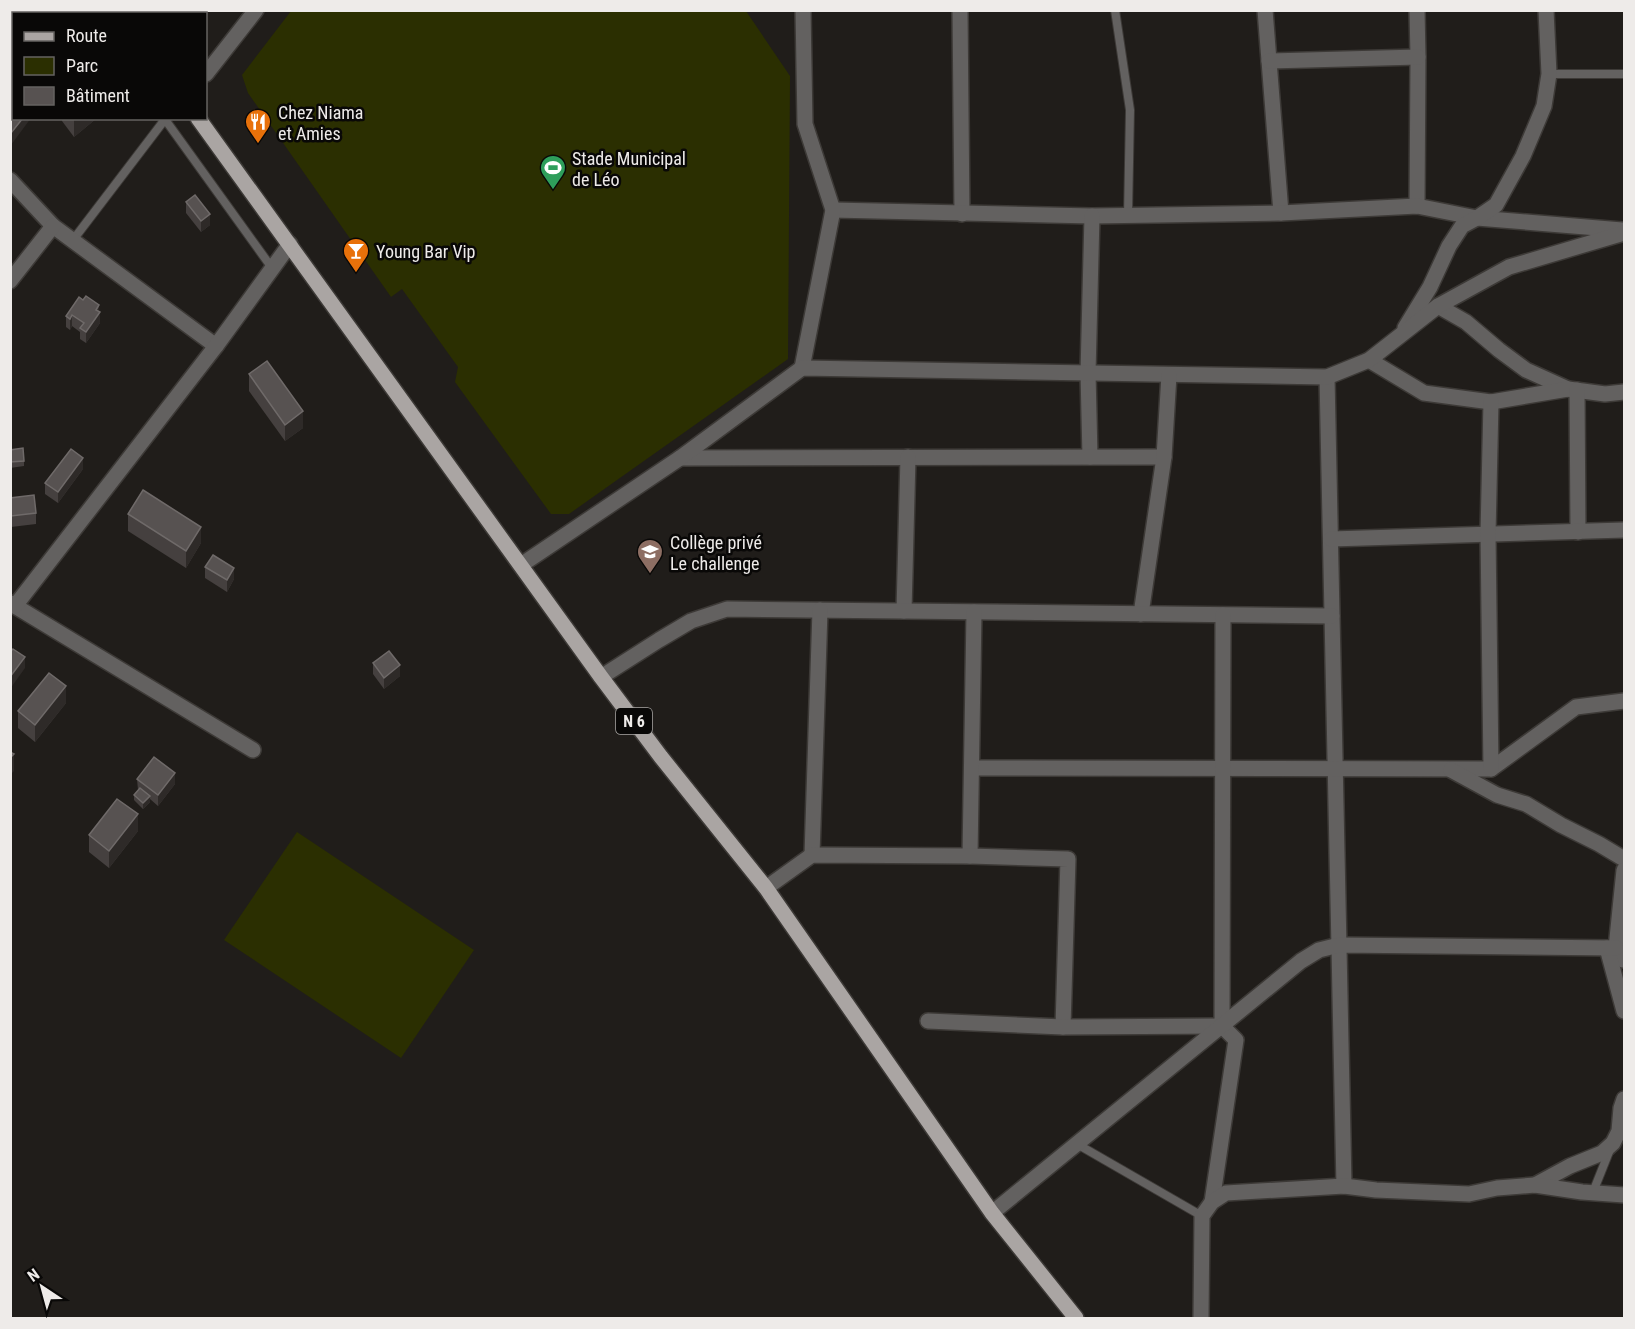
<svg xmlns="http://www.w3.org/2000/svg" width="1635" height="1329" viewBox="0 0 1635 1329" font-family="'Roboto Condensed',sans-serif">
<rect width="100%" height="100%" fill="#201d1a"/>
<g fill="#2b2f01">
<polygon points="291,11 746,11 790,76 788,359 569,514 551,514 455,382 458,367 402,289 391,297 248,93 242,75"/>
<polygon points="297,832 474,950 401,1058 224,940"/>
</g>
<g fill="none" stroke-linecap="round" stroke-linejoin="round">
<defs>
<g id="lane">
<polyline points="1115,10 1130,110 1128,215"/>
<polyline points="1549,74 1624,74"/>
<polyline points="164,118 272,268"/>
<polyline points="73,240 166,118"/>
<polyline points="1077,1144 1202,1216"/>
<polyline points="1593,1192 1609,1152"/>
</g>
<g id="street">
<polyline points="27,10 27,14"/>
<polyline points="960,10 962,214"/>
<polyline points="1265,10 1281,213"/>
<polyline points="1417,10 1418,57 1417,206"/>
<polyline points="1269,61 1418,57"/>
<polyline points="206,74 256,10"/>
<polyline points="10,75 14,72"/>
<polyline points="10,180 53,226 216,346"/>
<polyline points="833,210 1092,216 1281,213 1417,206 1477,218 1622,230"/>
<polyline points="10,281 53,226"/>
<polyline points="1438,306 1466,322 1499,350 1526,370 1568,389 1605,394 1624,392"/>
<polyline points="1405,328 1430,287 1449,246 1462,226 1477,218 1496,205 1523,156 1544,106 1549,74 1546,10"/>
<polyline points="1369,360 1424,393 1491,402 1568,389"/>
<polyline points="802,368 833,210 805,124 803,10"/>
<polyline points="1327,377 1344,1186"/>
<polyline points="1577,390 1578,532"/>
<polyline points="1090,457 1088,373 1092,216"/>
<polyline points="680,458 1164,457"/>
<polyline points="1331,539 1624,530"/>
<polyline points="521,565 680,458 802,368 1327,377 1369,360 1438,306 1509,267 1624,233"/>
<polyline points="10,603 253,750"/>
<polyline points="15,606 216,346 290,244"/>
<polyline points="904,611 908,457"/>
<polyline points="1141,614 1164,457 1169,375"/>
<polyline points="601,677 659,640 691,621 727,609 1332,616"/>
<polyline points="972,768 1491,769 1576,707 1624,701"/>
<polyline points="1491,769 1488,534 1491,402"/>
<polyline points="1451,770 1497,795 1526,804 1561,825 1599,844 1624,859"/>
<polyline points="812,855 820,610"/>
<polyline points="970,856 974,612"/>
<polyline points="1624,870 1616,948 1623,960 1624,960"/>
<polyline points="766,888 812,855 970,856 1068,859 1063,1027"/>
<polyline points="1607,948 1624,1011"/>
<polyline points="928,1021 1063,1027 1222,1026"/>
<polyline points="1535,1185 1570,1166 1602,1153 1613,1143 1619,1131 1621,1108 1624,1099"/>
<polyline points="1212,1202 1236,1040 1222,1026 1223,615"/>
<polyline points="992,1213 1301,961 1319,950 1339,945 1616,948"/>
<polyline points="1201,1318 1202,1216 1212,1202 1226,1193 1344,1186 1376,1190 1469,1194 1497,1188 1535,1185 1582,1192 1624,1195"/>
</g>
<g id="primary">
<polyline points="124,10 126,14"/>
<polyline points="198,118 601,677 661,757 766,888 992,1213 1076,1318"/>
</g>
</defs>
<use href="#lane" stroke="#3d3a37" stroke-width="10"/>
<use href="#street" stroke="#3d3a37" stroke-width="18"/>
<use href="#primary" stroke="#3d3a37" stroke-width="18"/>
<use href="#lane" stroke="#636160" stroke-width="8"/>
<use href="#street" stroke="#636160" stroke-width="15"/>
<use href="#primary" stroke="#aaa5a3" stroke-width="15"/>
</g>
<g fill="#45403f">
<polygon points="62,118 97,118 74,137 62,121"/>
<polygon points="186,202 210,225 201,232 186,213"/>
<polygon points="99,312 100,323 86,343 80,339 80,332 72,326 70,330 66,327 66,316"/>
<polygon points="249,374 303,428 285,441 249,391"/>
<polygon points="10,450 24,461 24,466 10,468"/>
<polygon points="83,469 58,503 45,494 45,483"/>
<polygon points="10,498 36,513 36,524 11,527"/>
<polygon points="128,514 201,543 186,568 128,531"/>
<polygon points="205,567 234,579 227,592 205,578"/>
<polygon points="373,663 400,676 384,689 373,674"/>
<polygon points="66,703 35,742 18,728 18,711"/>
<polygon points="137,779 175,784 158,806 150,799 150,802 143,809 134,800 134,795 138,790"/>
<polygon points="138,831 109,868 89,852 89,835"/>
</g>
<g fill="#2e2a28">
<polygon points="23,118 31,118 11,145 11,133"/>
<polygon points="76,118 97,118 74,137 74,120"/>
<polygon points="210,214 210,225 201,232 201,221"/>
<polygon points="99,305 100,323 86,343 86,332 96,310"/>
<polygon points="72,315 72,326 70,330 70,319"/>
<polygon points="303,411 303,428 285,441 285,425"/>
<polygon points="83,458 83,469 58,503 58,492"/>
<polygon points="201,527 201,543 186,568 186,551"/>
<polygon points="234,568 234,579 227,592 227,580"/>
<polygon points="25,657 25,668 10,689 10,677"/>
<polygon points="400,665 400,676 384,689 384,678"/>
<polygon points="66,686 66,703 35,742 35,725"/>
<polygon points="14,754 14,771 10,775 10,758"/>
<polygon points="175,773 175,784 158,806 158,795"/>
<polygon points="150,796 150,802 143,809 143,803"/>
<polygon points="138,814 138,831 109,868 109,851"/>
</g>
<g fill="#575251" stroke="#6f6a69" stroke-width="1.5">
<polygon points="14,101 14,118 23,118 11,133 10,133 10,105"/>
<polygon points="195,195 210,214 201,221 186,202"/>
<polygon points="86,296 99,305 96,310 100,312 86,332 80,328 84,323 72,315 70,319 66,316 79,297 83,300"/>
<polygon points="267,361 303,411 285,425 249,374"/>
<polygon points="23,448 24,461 10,462 10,450"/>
<polygon points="71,449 83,458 58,492 45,483"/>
<polygon points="143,490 201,527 186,551 128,514"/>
<polygon points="34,495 36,513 11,516 10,498"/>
<polygon points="213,555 234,568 227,580 205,567"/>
<polygon points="13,649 25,657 10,677 10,652"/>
<polygon points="389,651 400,665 384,678 373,663"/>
<polygon points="49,673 66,686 35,725 18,711"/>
<polygon points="10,752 14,754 10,758"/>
<polygon points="154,757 175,773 158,795 137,779"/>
<polygon points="140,788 150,796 143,803 134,795"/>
<polygon points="117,799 138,814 109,851 89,835"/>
</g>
<defs>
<symbol id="restaurant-pin" viewBox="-11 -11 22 30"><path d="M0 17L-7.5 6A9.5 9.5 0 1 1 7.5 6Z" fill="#e8710a" stroke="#090807"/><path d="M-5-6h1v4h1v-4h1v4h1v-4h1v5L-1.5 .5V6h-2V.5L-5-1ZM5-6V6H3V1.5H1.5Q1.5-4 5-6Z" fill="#fff"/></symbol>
<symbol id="stadium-pin" viewBox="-11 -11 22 30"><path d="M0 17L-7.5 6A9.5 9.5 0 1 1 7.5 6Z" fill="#2e9e5b" stroke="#090807"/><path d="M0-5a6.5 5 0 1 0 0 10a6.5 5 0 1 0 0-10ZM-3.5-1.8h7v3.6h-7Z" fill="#fff"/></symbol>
<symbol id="bar-pin" viewBox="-11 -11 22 30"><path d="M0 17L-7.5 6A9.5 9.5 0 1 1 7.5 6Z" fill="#e8710a" stroke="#090807"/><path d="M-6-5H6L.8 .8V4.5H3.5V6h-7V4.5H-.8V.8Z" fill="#fff"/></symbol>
<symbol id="school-pin" viewBox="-11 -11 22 30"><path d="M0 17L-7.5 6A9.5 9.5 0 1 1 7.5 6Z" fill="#8d6e63" stroke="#090807"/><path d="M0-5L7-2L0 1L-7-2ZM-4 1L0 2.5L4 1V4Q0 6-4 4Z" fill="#fff"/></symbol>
</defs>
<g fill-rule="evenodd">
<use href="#restaurant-pin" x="243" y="107" width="30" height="40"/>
<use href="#stadium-pin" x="538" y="153" width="30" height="40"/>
<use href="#bar-pin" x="341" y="236" width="30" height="40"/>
<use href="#school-pin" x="635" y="537" width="30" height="40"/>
</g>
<g text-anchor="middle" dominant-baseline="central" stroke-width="5" stroke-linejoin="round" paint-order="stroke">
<rect fill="#090807" stroke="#a9a7a5" stroke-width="1.5" x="616" y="708" width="36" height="26" rx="4.5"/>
<g font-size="16" font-weight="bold" fill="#eeebe9">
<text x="634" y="721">N 6</text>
</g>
<g font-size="18" fill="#eeebe9" stroke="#090807" text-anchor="start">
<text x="278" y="112">Chez Niama<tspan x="278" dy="21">et Amies</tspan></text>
<text x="572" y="158">Stade Municipal<tspan x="572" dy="21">de Léo</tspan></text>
<text x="376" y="251">Young Bar Vip</text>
<text x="670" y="542">Collège privé<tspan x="670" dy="21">Le challenge</tspan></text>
</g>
</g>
<rect width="1635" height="1329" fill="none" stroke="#eeebe9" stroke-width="24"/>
<rect x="12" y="12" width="195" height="108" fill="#090807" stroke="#656361" stroke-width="1.5"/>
<rect x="24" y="32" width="30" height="9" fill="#aaa5a3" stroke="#656361" stroke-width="1.5"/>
<text x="66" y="42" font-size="18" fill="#eeebe9">Route</text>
<rect x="24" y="57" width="30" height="18" fill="#2b2f01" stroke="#656361" stroke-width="1.5"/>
<text x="66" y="72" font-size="18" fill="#eeebe9">Parc</text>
<rect x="24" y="87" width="30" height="18" fill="#575251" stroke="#656361" stroke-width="1.5"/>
<text x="66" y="102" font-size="18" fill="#eeebe9">Bâtiment</text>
<g transform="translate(42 1287) rotate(324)" stroke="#090807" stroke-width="4.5" paint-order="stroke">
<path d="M0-4.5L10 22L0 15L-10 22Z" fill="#eeebe9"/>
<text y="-9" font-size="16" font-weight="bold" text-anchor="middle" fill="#eeebe9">N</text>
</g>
</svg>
